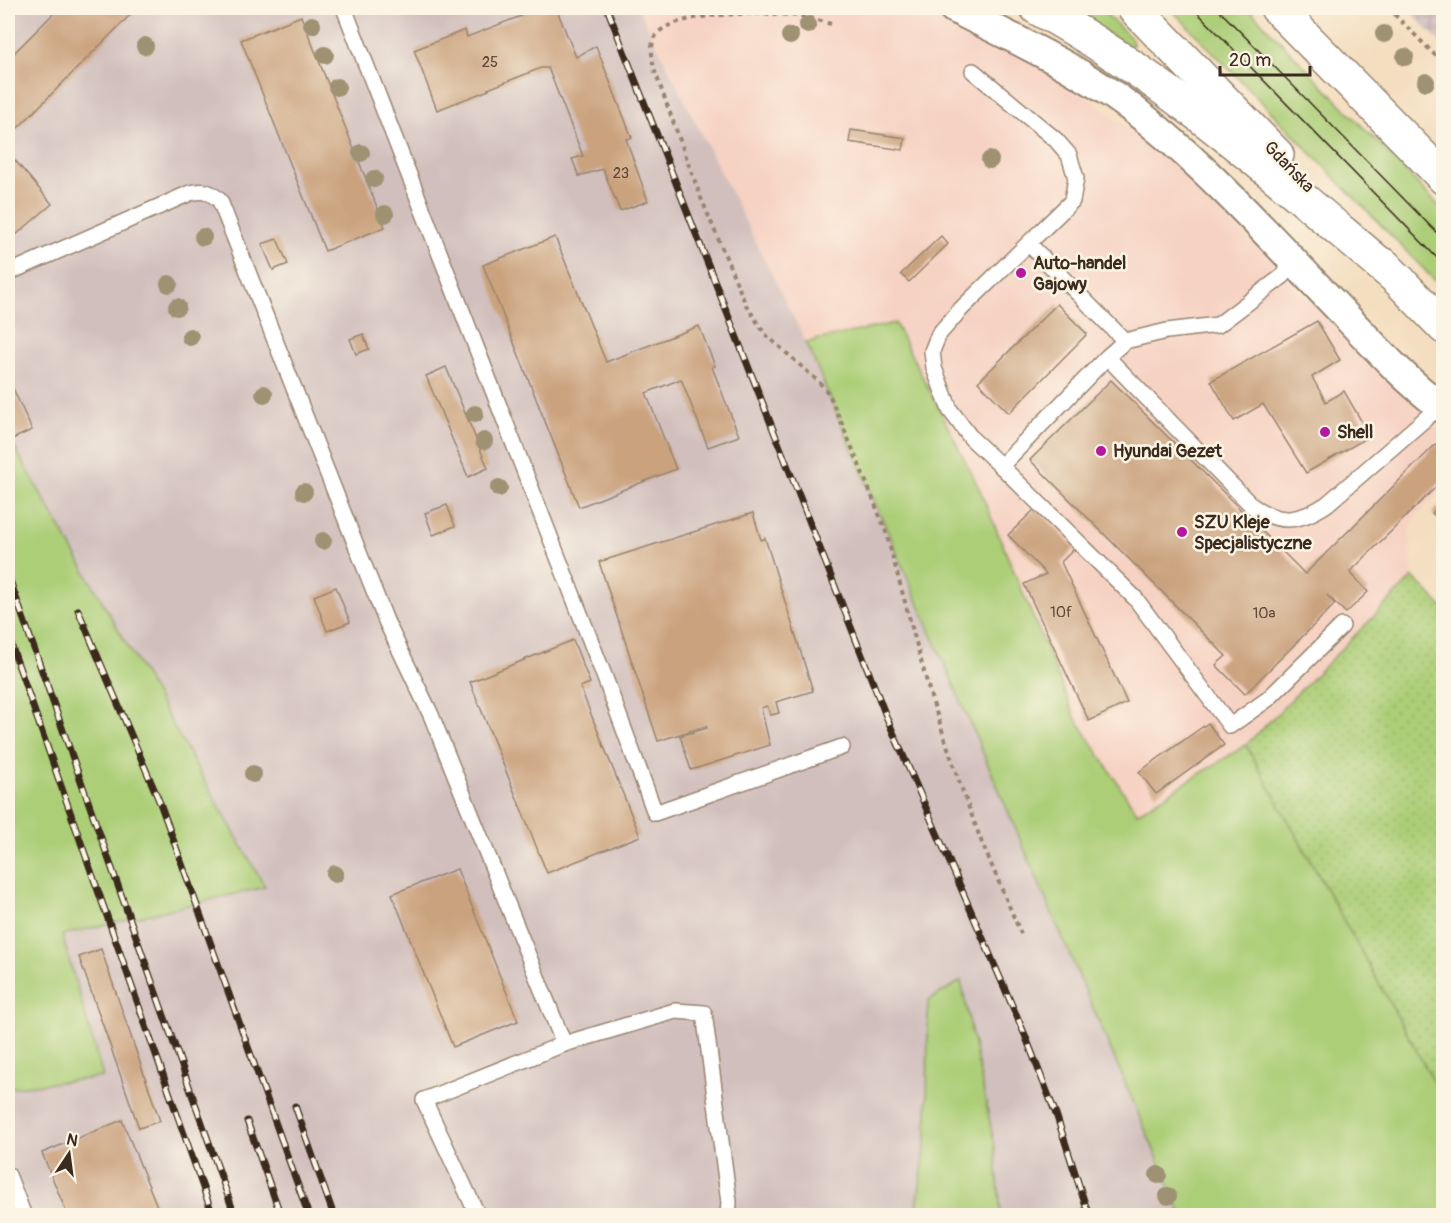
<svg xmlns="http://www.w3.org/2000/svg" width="1451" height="1223" viewBox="0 0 1451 1223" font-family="Pangolin,sans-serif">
<defs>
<pattern id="industrial-grid" width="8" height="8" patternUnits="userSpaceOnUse" patternTransform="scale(1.5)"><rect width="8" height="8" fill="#d1bfbd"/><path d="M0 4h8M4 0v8" fill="none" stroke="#b4a4a2"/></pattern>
<pattern id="garden-dots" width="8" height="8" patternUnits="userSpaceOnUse" patternTransform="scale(1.5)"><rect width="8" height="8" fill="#acce77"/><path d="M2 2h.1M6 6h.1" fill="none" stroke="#95b166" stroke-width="1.8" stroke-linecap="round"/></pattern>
</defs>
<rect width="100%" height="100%" fill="#fcf5e5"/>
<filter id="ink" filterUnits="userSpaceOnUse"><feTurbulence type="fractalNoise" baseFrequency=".0167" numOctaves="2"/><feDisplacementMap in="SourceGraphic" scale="12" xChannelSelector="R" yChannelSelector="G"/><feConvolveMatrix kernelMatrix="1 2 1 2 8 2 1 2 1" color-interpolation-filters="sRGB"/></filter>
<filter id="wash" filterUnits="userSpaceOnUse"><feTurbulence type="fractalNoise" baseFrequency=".008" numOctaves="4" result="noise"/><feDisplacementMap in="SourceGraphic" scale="24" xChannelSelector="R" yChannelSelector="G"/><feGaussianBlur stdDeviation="1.35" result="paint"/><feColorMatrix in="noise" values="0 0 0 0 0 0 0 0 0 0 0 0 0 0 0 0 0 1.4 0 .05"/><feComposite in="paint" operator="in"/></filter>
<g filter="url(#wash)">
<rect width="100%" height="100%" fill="#f4dec0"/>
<polygon fill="#f6d2c3" points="638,8 920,8 1062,79 1180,167 1351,344 1443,425 1443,489 1414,519 1409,535 1413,577 1246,745 1138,813 1075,717 978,486 895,323 806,342"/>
<polygon fill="url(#industrial-grid)" points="1407,8 1443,8 1443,45"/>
<polygon fill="#d1bfbd" points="8,8 638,8 806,342 1182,1215 8,1215"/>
<g fill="#acce77" stroke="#747c4a" stroke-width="1.5">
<polygon points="1064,8 1100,8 1132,39 1133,45 1128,46"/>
<polygon points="1170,8 1248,8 1443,210 1443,289"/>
<polygon points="895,323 978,486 1075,717 1137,813 1246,745 1443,1098 1443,1215 1182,1215 806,342"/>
<polygon points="8,436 265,887 62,935 103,1077 8,1088"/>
<polygon points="961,981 995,1147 1001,1215 916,1215 927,1134 928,1001"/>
</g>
<polygon fill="url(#garden-dots)" stroke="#747c4a" stroke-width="1.5" points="1413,577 1443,608 1443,1098 1246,745"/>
<g id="blocks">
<g fill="#caa27e">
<polygon points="59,8 137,8 8,138 8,59"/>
<polygon points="518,8 556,8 576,57 596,46 632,138 626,139 648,201 620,211 603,169 579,176 572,159 583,156 548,68 541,68 488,89 489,90 437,110 414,50 465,30 467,37 521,16"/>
<polygon points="301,16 385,227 325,251 241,40"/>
<polygon points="851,130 905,138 903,150 849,142"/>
<polygon points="8,152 52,204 16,235 8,225"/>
<polygon points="941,236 948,244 909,282 901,274"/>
<polygon points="555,237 606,362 699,326 715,366 712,367 739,436 708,447 681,379 646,393 676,469 579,507 483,265"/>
<polygon points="277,239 288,264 273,270 262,244"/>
<polygon points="1057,304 1087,334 1009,413 978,382"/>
<polygon points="1317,321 1340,360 1312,377 1326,402 1344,391 1370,436 1306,473 1263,404 1234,421 1211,381"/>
<polygon points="363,334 369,349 356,354 350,339"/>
<polygon points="446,367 488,468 468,477 426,376"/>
<polygon points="1111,380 1305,574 1436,444 1444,451 1444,479 1350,572 1368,592 1346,613 1327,595 1335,604 1245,694 1216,665 1226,656 1030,460"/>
<polygon points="11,384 32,430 8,441 8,385"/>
<polygon points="1444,503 1444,525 1432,513"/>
<polygon points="447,505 455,526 433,535 425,513"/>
<polygon points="1036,508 1075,548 1061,562 1127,703 1089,721 1024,584 1046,574 1008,535"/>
<polygon points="753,513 761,540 765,538 813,691 776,702 779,713 771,715 767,706 761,708 770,745 691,770 680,736 707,728 706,726 658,741 599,562"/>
<polygon points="336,587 350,622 327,631 314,596"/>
<polygon points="573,640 590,683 580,687 640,836 547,873 470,682"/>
<polygon points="1208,723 1224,745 1156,794 1139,772"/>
<polygon points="457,869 518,1021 453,1047 392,894"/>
<polygon points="101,949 160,1121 139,1128 79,957"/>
<polygon points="122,1120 161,1216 68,1216 42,1153"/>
</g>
</g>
</g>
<g filter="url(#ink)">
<use href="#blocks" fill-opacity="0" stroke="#98846f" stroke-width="1.5"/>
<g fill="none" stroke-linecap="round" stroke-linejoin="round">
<defs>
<g id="lane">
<polyline points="344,8 605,678 655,813 842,747"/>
<polyline points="973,71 1056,140 1069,155 1076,178 1072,201 960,310 939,334 932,351 934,368 950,410 971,438 1001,466"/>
<polyline points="1029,244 1125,341"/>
<path d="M 1291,259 L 1283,276 L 1218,325 L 1167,331 L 1125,341 L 1107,357 L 1252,506 C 1280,525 1300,522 1327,504 L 1440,406"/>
<path d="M 8,273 L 190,193 C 204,190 210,191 220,201 L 386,621 L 431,715 L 564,1044"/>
<polyline points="1107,357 1001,466 1135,598 1230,726 1268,699 1342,626"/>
<polyline points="8,1175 24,1216"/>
<polyline points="478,1216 424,1100 564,1044 675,1011 704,1013 729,1202 728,1216"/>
</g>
<path id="street" d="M 953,8 C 1020,42 1090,73 1148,121 C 1218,178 1279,247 1342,312 C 1374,346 1406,381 1444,409"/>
<g id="primary">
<path d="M 1037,8 C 1171,81 1284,184 1400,281"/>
<polyline points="1134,8 1277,155"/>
<polyline points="1277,8 1444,178"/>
<polyline points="1384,265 1444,327"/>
</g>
</defs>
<use href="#lane" stroke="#98846f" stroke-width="18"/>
<use href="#street" stroke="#98846f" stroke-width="32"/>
<use href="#primary" stroke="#98846f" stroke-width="36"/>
<g stroke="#98846f" stroke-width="4" stroke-dasharray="4.5 4.5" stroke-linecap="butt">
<polyline points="915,8 924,13"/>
<polyline points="1388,8 1444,64"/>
<path d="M 831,24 C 821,21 810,17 799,16 C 771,12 677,11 658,33 C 649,43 652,57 654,69 L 701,198 L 746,305 L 765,334 L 819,382 L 829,394 L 856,457 L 885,529 L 931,697 L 959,781 L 982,843 L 1022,936"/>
</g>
<use href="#lane" stroke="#fff" stroke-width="15"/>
<use href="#street" stroke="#fff" stroke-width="28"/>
<use href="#primary" stroke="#fff" stroke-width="33"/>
<g stroke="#3b2a1e" stroke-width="1.5">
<polyline points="1193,8 1444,265"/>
<polyline points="1217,8 1444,240"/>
</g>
<defs>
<g id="rail">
<polyline points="607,8 886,716 1025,1035 1057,1117 1089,1216"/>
<polyline points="8,575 235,1216"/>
<polyline points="78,610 160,803 309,1216"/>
<polyline points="8,636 213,1216"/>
<polyline points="295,1106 334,1216"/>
<polyline points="247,1121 281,1216"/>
</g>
</defs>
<use href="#rail" stroke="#3b2a1e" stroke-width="7"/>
<use href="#rail" stroke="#fcf5e5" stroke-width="4.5" stroke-dasharray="14" stroke-linecap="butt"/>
</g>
<g fill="#9e9273">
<circle cx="312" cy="25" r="9"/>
<circle cx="808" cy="25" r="9"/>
<circle cx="1384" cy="34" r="9"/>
<circle cx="790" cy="36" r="9"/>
<circle cx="145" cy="46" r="9"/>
<circle cx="325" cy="55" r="9"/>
<circle cx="1405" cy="57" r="9"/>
<circle cx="1426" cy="82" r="9"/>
<circle cx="337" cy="87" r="9"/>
<circle cx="361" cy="153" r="9"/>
<circle cx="990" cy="160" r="9"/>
<circle cx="374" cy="179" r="9"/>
<circle cx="385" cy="214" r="9"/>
<circle cx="203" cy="237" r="9"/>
<circle cx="169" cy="284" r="9"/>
<circle cx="177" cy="307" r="9"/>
<circle cx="190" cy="337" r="9"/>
<circle cx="264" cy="394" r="9"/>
<circle cx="475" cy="414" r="9"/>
<circle cx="484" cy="441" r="9"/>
<circle cx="499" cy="488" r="9"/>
<circle cx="304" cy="492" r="9"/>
<circle cx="323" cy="541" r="9"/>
<circle cx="253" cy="774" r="9"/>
<circle cx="335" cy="874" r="9"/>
<circle cx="1158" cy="1175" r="9"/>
<circle cx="1168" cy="1196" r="9"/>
</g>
</g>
<g fill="#b5179e" stroke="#fcf5e5" stroke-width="2">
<circle cx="1021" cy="273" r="6"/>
<circle cx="1325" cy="432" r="6"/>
<circle cx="1101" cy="451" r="6"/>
<circle cx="1182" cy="532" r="6"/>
</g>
<g text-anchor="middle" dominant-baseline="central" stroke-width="5" stroke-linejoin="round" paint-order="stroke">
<g font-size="15" fill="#5f4836">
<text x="490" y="62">25</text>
<text x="621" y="173">23</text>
<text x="1061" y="612">10f</text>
<text x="1264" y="613">10a</text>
</g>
<g font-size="18" fill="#3b2a1e" stroke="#fcf5e5">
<text transform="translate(1289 167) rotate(46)">Gdańska</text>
</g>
<g font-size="18" font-weight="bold" fill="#3b2a1e" stroke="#fcf5e5" text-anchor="start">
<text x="1033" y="263">Auto-handel<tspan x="1033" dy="21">Gajowy</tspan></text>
<text x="1337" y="432">Shell</text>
<text x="1113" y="451">Hyundai Gezet</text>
<text x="1194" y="522">SZU Kleje<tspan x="1194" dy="21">Specjalistyczne</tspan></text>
</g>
</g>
<rect width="1451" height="1223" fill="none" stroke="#fcf5e5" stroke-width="30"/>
<g transform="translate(69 1154) rotate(13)" stroke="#fcf5e5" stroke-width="4.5" paint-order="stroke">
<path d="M0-4.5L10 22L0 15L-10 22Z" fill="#3b2a1e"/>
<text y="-9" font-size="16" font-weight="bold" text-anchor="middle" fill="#3b2a1e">N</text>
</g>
<path d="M1220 66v9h90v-9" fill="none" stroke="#3b2a1e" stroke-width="3"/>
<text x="1229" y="66" font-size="18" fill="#3b2a1e" stroke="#fcf5e5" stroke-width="4.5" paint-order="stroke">20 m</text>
</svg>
